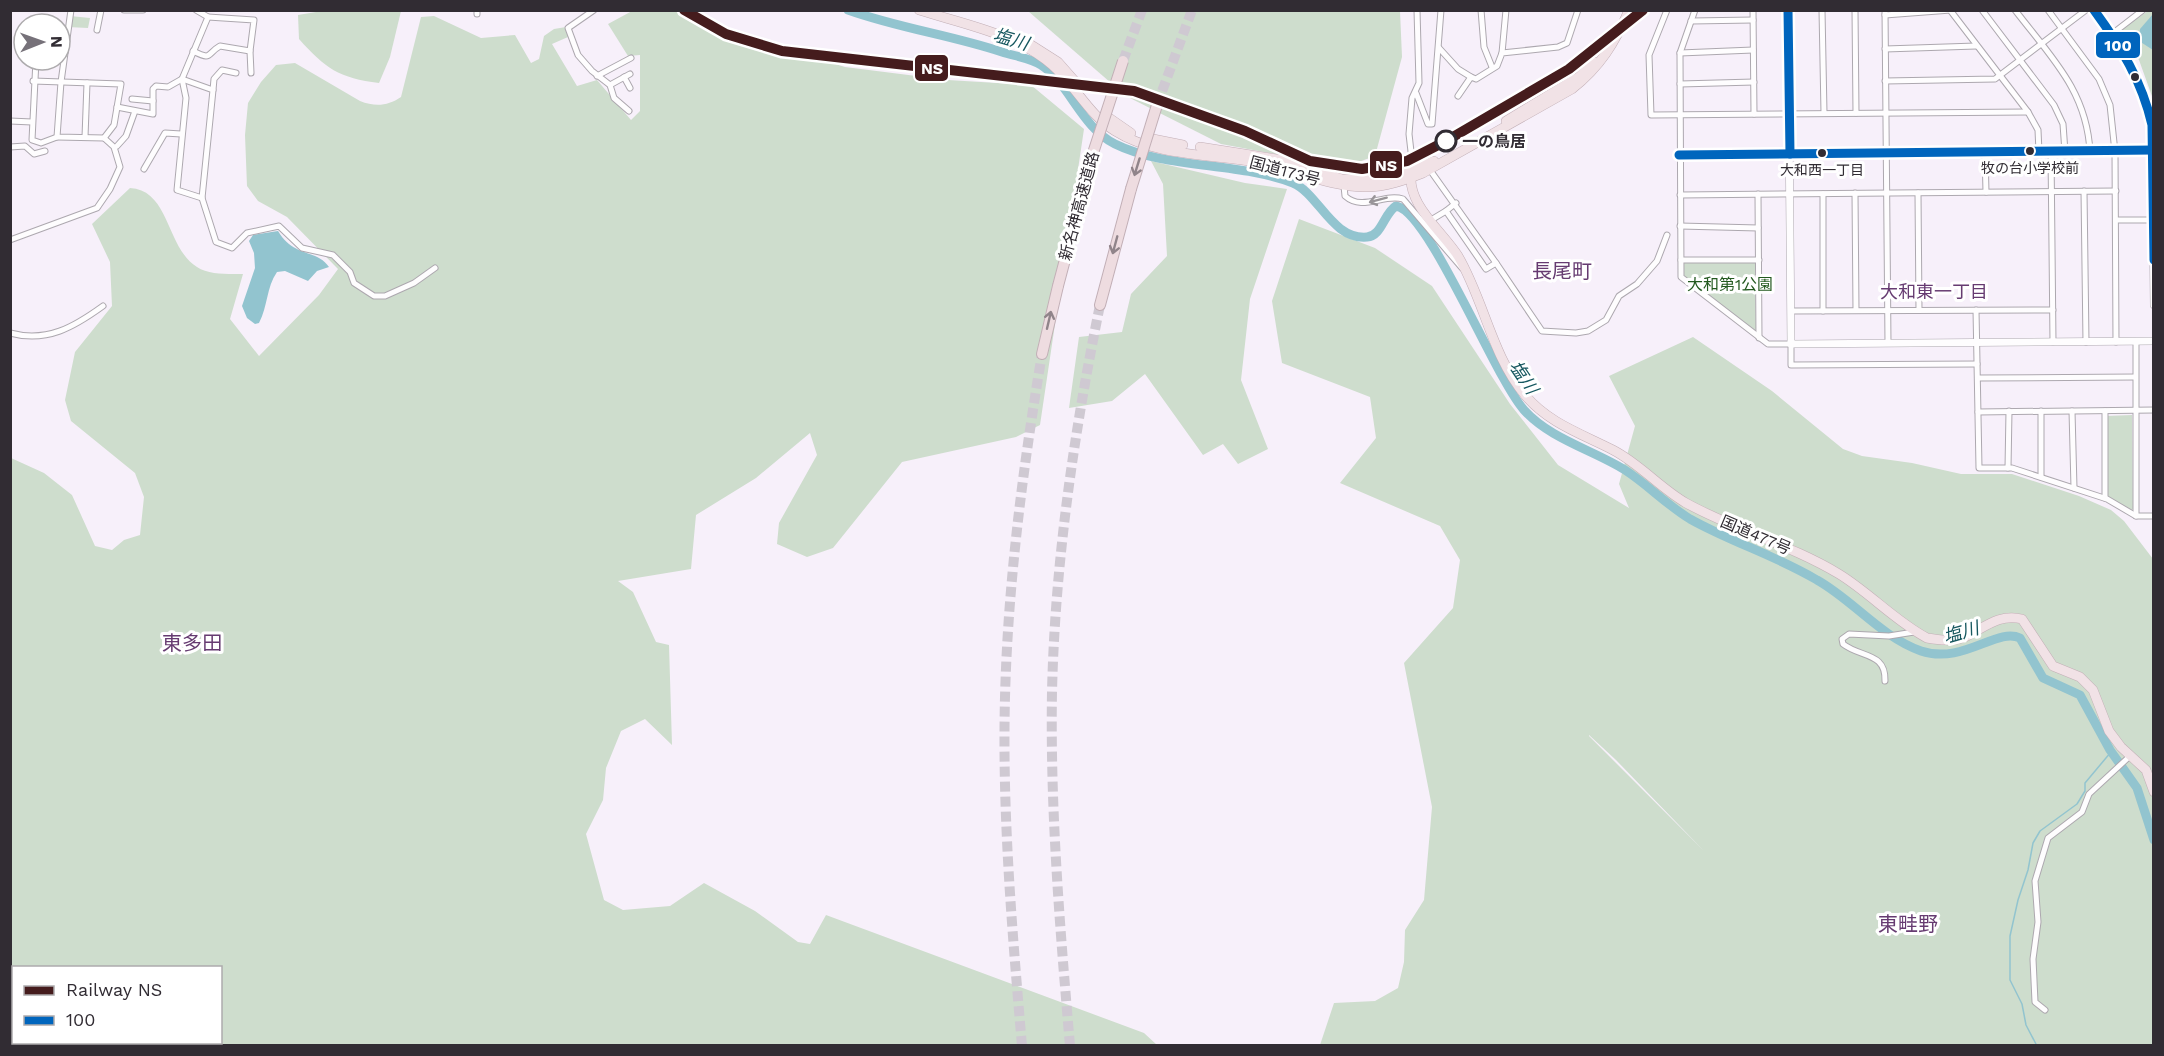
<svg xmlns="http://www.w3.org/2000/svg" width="2164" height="1056" viewBox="0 0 2164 1056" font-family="'Work Sans','Noto Sans JP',sans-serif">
<rect width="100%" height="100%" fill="#f7f0fa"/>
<g fill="#ceddcd" fill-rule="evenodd">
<path d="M 322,11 L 401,11 L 390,57 L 379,83 C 339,78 326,69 299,39 L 298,15 Z"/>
<path d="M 632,11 L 675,11 L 705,23 L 845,67 L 948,80 L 1031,85 L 1084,129 L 1040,425 L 1016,437 L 902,462 L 833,548 L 807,557 L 777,544 L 779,523 L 817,455 L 810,433 L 756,478 L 696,515 L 691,569 L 618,581 L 633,592 L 656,642 L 669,645 L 672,745 L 645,719 L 621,731 L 606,768 L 603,800 L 586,834 L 604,900 L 623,910 L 670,906 L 704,883 L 755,911 L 798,942 L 810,944 L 826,915 L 1144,1033 L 1157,1045 L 193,1045 L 193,1043 L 220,1042 L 220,968 L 14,968 L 13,987 L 11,984 L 11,458 L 44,473 L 72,495 L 95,546 L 112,550 L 124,540 L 140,535 L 144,497 L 135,473 L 71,421 L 65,400 L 75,352 L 112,306 L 110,262 L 92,224 L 130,188 C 170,190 166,248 197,267 C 209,275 228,274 243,274 L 230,319 L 259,356 L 319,295 L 338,269 L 287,217 L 258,201 L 247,186 L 245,135 L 248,103 L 261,82 L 276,65 L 295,63 L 360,101 C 375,107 388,106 401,97 L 421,17 L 434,16 L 481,38 L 515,35 L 531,63 L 539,59 L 544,36 L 554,29 L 566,27 L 568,37 L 552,44 L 577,86 L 597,80 L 631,120 L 640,111 L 640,55 L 628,56 L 608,24 Z"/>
<polygon points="1028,11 1400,11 1402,57 1375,156 1345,167 1221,144 1126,96"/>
<polygon points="2148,11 2153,11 2153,99 2139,60 2119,31"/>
<polygon points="70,16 90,18 88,28 67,27"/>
<polygon points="1151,161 1245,183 1287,189 1250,299 1241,380 1268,449 1238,464 1223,444 1203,455 1145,374 1112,401 1069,408 1079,337 1122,332 1131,294 1167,256 1163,184"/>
<path d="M 1299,219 L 1375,248 L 1432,286 L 1510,404 L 1558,465 L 1629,508 L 1619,484 L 1635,426 L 1609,376 L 1693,337 L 1772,391 L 1843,449 L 1862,456 L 1912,463 L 1961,474 L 2012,474 L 2079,496 L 2111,510 L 2124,521 L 2153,559 L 2153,1045 L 1320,1045 L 1334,1003 L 1375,1001 L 1398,988 L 1404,962 L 1405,930 L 1424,900 L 1432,807 L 1404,663 L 1453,608 L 1460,560 L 1440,526 L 1340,483 L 1376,438 L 1370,397 L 1282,363 L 1272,301 ZM 1589,735 L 1616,760 L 1704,851 L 1589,736 Z"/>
<polygon points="1755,260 1756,330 1753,331 1682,275 1682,261"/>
<polygon points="2132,415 2133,509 2131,511 2106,495 2106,416"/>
</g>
<g fill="#92c4cf">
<polygon points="2153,14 2153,50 2139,41 2140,29"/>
<path d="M 278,231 C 294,258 317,249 329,267 L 317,271 L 308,281 L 285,271 L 277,272 C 266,288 268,306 259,323 L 255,324 L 247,318 L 242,306 L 255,268 L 254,253 L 249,241 L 253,235 Z"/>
</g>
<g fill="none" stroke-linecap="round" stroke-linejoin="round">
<polyline stroke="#92c4cf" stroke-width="1.5" points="2037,1046 2026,1025 2022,1004 2010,980 2010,936 2018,900 2028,870 2033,843 2040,831 2077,804 2085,791 2085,783 2111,752"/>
<path stroke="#92c4cf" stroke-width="9" d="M 848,10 C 898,28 951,35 1002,52 C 1014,56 1030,58 1041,65 C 1070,84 1081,127 1115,144 C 1165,169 1239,162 1293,183 C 1319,194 1332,240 1367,237 C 1382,236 1384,213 1396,206 C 1429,211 1494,376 1524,410 C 1550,439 1593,450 1625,470 C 1648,485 1667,505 1690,519 C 1731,542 1777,556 1817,580 C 1853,600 1881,637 1921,651 C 1963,665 1997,627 2020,638 L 2043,678 L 2080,695 L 2110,750 L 2137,788 L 2154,840"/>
<g stroke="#cfc9d2" stroke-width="10" stroke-dasharray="10 5" stroke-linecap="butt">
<polyline points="1123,61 1142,10"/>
<polyline points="1157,105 1192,10"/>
<path d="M 1022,1046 C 1012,929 1002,813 1005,697 C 1008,582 1023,467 1042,354"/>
<path d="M 1070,1046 C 1060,928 1050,810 1052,692 C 1055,562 1074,432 1100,305"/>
</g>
<defs>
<g id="minor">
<polyline points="124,10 143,10"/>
<polyline points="196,10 208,17 182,79 186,98 177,190 202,198"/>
<polyline points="594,10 568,28 578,55 592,71 610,85 614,98 629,111"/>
<polyline points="1481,10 1484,47 1492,67"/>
<polyline points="1667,10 1649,55 1651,115 2028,112"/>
<polyline points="1695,10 1680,53 1681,277 1768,344 1791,344 1791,365 1977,364"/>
<polyline points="1753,10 1754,114"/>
<polyline points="1822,10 1824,113"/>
<polyline points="1855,10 1856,113"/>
<polyline points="1885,10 1888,343"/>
<polyline points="1950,10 2028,112 2038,130 2039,152"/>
<polyline points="1982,10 2054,105 2063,124 2065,152"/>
<path d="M 2015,10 C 2051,57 2087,91 2090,152"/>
<polyline points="2048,10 2099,79 2110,105 2115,152 2116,342"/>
<polyline points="477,14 477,10"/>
<polyline points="1885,15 1951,10"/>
<polyline points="208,17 254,20 250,51 251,73"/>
<polyline points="1691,21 1753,20"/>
<polyline points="97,30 101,10"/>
<polyline points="2112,34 2143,10"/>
<polyline points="1439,48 1458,69 1471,77"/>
<polyline points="1885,49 1976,46"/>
<path d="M 193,51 C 213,61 206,54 220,46 L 250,51"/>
<polyline points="1502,53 1506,10"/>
<polyline points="1680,53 1753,50"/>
<polyline points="36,60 32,140 41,143 57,137"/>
<polyline points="597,76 631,58"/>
<polyline points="624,77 630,88"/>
<polyline points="182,79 213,90 202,198 216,242 232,248 247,233 279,226 302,248 333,255 350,272 354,283 374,296 385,296 414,283 435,268"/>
<polyline points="33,81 121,84 114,125 104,138"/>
<polyline points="1885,81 1995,79 2086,10"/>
<polyline points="1680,84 1754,82"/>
<polyline points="610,85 630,74"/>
<polyline points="213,90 214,79 222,70 236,73"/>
<polyline points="1416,93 1428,124 1432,124 1441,10"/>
<polyline points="1458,96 1471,77 1476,79 1497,66 1502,53 1558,47 1567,43 1578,10"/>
<polyline points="132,99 153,101"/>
<polyline points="117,107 153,114 153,89 156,86 168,87 182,79"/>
<polyline points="10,121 32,122"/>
<polyline points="85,137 87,83"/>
<polyline points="117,146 126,136 135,111"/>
<polyline points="10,147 25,146 34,154 45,151"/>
<polyline points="2051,152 2053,342"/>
<polyline points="1985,153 1986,192"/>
<polyline points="144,169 165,133 181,134"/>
<polyline points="1413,169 1409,134 1412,98 1419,83 1417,10"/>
<polyline points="1430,170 1496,263 1486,269 1446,211 1456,203"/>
<path d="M 1344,186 L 1345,196 C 1363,212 1383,193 1403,199 L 1462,268"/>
<polyline points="2084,191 2086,342"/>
<polyline points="1855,193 1856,310"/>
<polyline points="1918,193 1919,310"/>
<polyline points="1758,194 1759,338"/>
<polyline points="1823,194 1823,311"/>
<polyline points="1680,195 2116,191"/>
<polyline points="1431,220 1446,211"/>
<polyline points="2116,220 2152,220"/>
<polyline points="1680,226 1758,228"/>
<polyline points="10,240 97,208 110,189 120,167 114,147 104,138 57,137 61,82 71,10"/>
<polyline points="1681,260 1759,260"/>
<polyline points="1496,263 1542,331 1576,333 1588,331 1606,320 1619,296 1637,284 1657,261 1667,235"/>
<polyline points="1976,310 1979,468 2012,468 2107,499 2136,516 2154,516"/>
<polyline points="1791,311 2053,310"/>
<path d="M 10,333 C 47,343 74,327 103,306"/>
<polyline points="2136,342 2136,516"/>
<polyline points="1978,378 2135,377"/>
<polyline points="2041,411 2041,477"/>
<polyline points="2072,411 2074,488"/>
<polyline points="1978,412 2154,410"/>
<polyline points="2008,468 2009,411"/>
<polyline points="2105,498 2105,411"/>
<path d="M 1885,681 C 1886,652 1861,658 1843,644 L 1842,639 L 1849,634 L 1889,636 L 1914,632"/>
<polyline points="2045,1010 2035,1002 2033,959 2038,922 2035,881 2048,838 2082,812 2089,794 2130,756"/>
<polyline points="10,1025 14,1040"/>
<polyline points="149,1042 196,1046"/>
<polyline points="58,1046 59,1042"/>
<polyline points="109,1046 110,1042"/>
<polyline points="140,1046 141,1042"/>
</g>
<g id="tertiary">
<polyline points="1788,10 1791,344 2154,341"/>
<path d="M 2094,10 C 2123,49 2143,76 2152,125 L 2154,305"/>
<polyline points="1679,155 2154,150"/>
</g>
<g id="trunk">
<path d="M 919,10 C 963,24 1017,34 1052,65 C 1075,85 1089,115 1115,131 C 1156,157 1214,154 1260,163 C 1296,170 1329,187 1366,187 C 1386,187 1405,180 1423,173 L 1572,89 C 1600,67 1615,43 1629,10"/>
<polyline points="1025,41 1058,62 1080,87"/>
<polyline points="1105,115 1131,133"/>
<polyline points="1506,121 1580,76 1594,62"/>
<polyline points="1153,139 1183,145"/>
<polyline points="1200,147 1283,160 1342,179 1367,180 1400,175 1434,161"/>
<path d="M 1412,171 C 1404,202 1443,232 1458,256 C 1484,300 1492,356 1525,395 C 1548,423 1582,434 1613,450 C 1640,464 1660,488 1686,503 C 1735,530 1791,545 1839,574 C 1870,593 1895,621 1927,638 C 1939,640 1953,642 1965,637 C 1984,628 1999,613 2022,619 L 2053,666 L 2080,677 L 2093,690 L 2109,731 L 2121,747 L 2146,770 L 2154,792"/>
</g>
<g id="motorway">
<polyline points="1100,305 1131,189"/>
<polyline points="1042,354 1058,286"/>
</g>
</defs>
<use href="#minor" stroke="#ada8af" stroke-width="7"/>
<use href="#tertiary" stroke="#ada8af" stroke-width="8"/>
<use href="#trunk" stroke="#c2afb6" stroke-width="10"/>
<use href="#motorway" stroke="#c2afb6" stroke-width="12"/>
<use href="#minor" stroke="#fefdfe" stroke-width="5"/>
<use href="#tertiary" stroke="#fefdfe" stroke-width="7"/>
<use href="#trunk" stroke="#f1e2e6" stroke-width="9"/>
<use href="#motorway" stroke="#eedce0" stroke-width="10"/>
<defs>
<g id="motorway-bridge">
<polyline points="1131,189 1157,105"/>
<polyline points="1058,286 1094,150 1123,61"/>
</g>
</defs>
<use href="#motorway-bridge" stroke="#c2afb6" stroke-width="12" stroke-linecap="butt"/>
<use href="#motorway-bridge" stroke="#eedce0" stroke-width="10"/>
<defs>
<g id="bus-1">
<polyline points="1788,10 1790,154"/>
<path d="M 2094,10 C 2121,47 2142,81 2152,125 L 2154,260"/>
<polyline points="1679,155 2154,150"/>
</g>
</defs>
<use href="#bus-1" stroke="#fff" stroke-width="14"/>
<use href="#bus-1" stroke="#0065bd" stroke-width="9"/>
<defs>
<polyline id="rail-1" points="684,10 726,34 782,51 1134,91 1245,131 1310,161 1362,169 1407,161 1446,141 1569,69 1643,10"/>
</defs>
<use href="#rail-1" stroke="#fff" stroke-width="15"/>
<use href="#rail-1" stroke="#451c1d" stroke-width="10"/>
</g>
<defs><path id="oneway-shaft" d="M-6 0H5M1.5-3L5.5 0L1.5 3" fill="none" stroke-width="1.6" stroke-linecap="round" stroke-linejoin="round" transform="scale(1.5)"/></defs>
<g stroke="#90848a">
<use href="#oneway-shaft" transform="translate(1137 167) rotate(107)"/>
<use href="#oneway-shaft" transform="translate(1115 245) rotate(105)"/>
<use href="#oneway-shaft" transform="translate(1049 320) rotate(-77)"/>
</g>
<use stroke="#989498" href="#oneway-shaft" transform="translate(1378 200) rotate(165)"/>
<g fill="#312c33" stroke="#fff" stroke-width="2">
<circle cx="2135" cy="77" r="5"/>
<circle cx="2030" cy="151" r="5"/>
<circle cx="1822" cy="153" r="5"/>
</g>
<circle fill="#fff" stroke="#312c33" stroke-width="3" cx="1446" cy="141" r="10"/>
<g text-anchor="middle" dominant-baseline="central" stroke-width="6" stroke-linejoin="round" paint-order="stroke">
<g font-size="14" fill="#312c33" stroke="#fff">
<text x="2030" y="168">牧の台小学校前</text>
<text x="1822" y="170">大和西一丁目</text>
</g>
<g font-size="16" font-weight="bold" fill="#312c33" stroke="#fff" text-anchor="start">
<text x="1462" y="141">一の鳥居</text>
</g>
<g font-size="16" fill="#312c33" stroke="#fff">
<text transform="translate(1285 171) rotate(15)">国道173号</text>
<text transform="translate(1079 206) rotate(-75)">新名神高速道路</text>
<text transform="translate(1756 535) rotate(23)">国道477号</text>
</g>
<g font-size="16" fill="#23591f" stroke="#fff">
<text x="1730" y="284">大和第1公園</text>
</g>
<g font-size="18" font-style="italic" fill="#16575f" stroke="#fff">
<text transform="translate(1011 39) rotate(16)">塩川</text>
<text transform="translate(1524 377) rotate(56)">塩川</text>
<text transform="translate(1961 632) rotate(-16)">塩川</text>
</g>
<g font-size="18" fill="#663b71" stroke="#fff">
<text x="1934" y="291">大和東一丁目</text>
</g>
<g font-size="20" fill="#663b71" stroke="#fff">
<text x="1562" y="271">長尾町</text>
<text x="192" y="643">東多田</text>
<text x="1908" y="924">東畦野</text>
</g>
</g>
<g stroke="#fff" stroke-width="2">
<rect x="2095" y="31" width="46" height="28" rx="6" fill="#0065bd"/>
<rect x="914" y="54" width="35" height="28" rx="6" fill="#451c1d"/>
<rect x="1369" y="150" width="34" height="29" rx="6" fill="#451c1d"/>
</g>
<g font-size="16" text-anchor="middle" font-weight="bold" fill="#fff">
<text x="2118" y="51">100</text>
<text x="932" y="74">NS</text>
<text x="1386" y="171">NS</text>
</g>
<rect width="2164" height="1056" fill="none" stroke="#312c33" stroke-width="24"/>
<rect x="12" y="966" width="210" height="78" fill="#ffffff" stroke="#adabad" stroke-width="1.5"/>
<rect x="24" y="986" width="30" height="9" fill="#451c1d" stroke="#adabad" stroke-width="1.5"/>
<text x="66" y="996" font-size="18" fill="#312c33">Railway NS</text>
<rect x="24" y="1016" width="30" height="9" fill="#0065bd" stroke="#adabad" stroke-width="1.5"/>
<text x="66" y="1026" font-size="18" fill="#312c33">100</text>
<g transform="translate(42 42) rotate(89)"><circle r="28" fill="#ffffff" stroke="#adabad" stroke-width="1.5"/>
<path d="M0-4.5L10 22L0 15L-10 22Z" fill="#767179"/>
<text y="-9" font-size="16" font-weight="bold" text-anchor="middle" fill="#312c33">N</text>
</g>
</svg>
